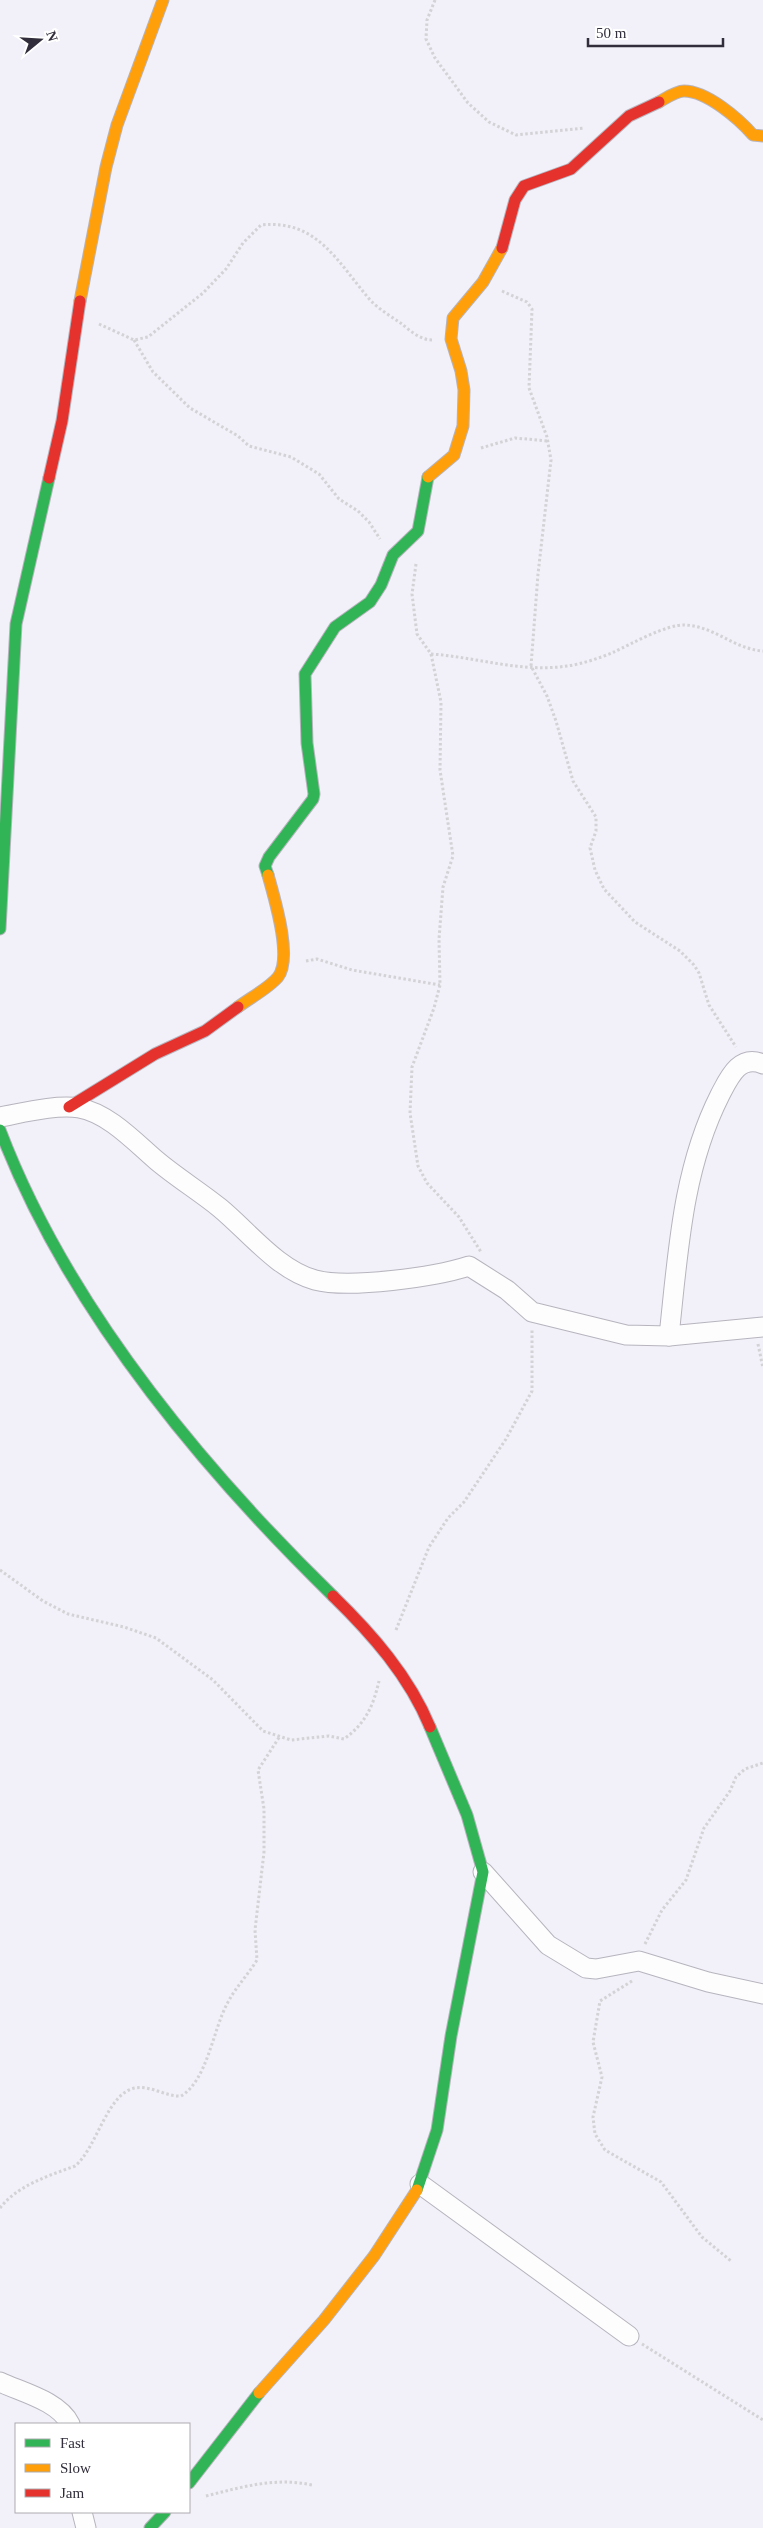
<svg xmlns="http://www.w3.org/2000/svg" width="763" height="2528" viewBox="0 0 763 2528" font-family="Georgia,serif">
<rect width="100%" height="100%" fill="#f2f0f8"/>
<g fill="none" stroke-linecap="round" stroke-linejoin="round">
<defs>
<g id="street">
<path d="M 0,1117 C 22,1113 57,1104 79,1108 C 108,1113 134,1141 156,1160 C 176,1177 199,1191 220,1208 C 249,1232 278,1270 315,1280 C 349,1289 435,1277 469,1266 L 507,1290 L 532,1312 L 626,1335 L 669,1336 L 763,1327"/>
<path d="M 669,1336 C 678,1254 682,1170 720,1095 C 729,1078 739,1054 763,1064"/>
<polyline points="483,1872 548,1945 586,1968 596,1969 639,1961 708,1982 763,1994"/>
<polyline points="420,2184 629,2336"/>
<path d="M 0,2382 C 21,2392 59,2401 70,2424"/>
<polyline points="82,2512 86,2528"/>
</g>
<g id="fast">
<polyline points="268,875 265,866 269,857 313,799 314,794 307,743 305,674 335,627 370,602 381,585 393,555 418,531 428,477"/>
<polyline points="0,929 16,624 49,478"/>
<path d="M 0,1130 C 67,1306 199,1465 333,1596"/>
<polyline points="417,2190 437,2130 451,2036 483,1872 467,1815 430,1727"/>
<polyline points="189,2483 259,2393"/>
<polyline points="150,2528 165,2512"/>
</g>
<g id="slow">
<path d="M 659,102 C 666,98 676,91 684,91 C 707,91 739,119 753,135 L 763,136"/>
<polyline points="80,301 106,167 117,125 163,0"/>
<polyline points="428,477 454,455 463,426 464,390 461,371 451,339 453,318 483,282 502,248"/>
<path d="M 238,1007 C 250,998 269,988 278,977 C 293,958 274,897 268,875"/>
<polyline points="259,2393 324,2320 374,2256 417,2190"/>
</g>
<g id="jam">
<polyline points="502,248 515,200 524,186 571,169 629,116 659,102"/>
<polyline points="49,478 62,421 80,301"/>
<polyline points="69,1107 155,1054 205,1031 238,1007"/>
<path d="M 333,1596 C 372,1634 409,1676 430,1727"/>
</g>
</defs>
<use href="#street" stroke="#b7b4be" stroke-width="21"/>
<use href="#fast" stroke="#b7b4be" stroke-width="13"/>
<use href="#slow" stroke="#b7b4be" stroke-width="13"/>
<use href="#jam" stroke="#b7b4be" stroke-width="13"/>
<g stroke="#d3d2d5" stroke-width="3" stroke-dasharray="2.5 2.5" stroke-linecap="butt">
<polyline points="435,0 427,20 426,39 435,58 468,103 489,122 516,135 584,128"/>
<polyline points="502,291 527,302 532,309 529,388 547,437 551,460 538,574 531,666 547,696 556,721 573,781 596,817 596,831 590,848 595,870 604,889 635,922 680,951 694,965 699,973 709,1005 736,1047"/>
<path d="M 99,324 L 134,340 L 148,337 L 203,293 L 226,269 L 243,243 L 261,225 C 318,219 338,263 371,301 C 380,310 392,317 402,324 C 410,331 421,340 432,340"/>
<polyline points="134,340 153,372 190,408 238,436 249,446 291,457 319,474 339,499 358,511 369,522 380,539"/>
<polyline points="481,448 515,438 548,441"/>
<polyline points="416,564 412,594 417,634 431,654 441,702 440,770 453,856 443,887 439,939 440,985 434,1008 412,1067 410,1113 418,1166 427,1183 459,1217 481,1252"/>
<path d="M 431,654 C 476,657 521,673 567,666 C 582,664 600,658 614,652 C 631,644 667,624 685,625 C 714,626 734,649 763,651"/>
<polyline points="306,961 317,959 352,970 440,985"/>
<polyline points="758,1344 763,1368"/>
<path d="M 0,1570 L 43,1601 L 68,1614 L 124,1627 L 156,1638 L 213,1680 L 263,1731 L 291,1740 L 329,1736 L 344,1739 C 365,1724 373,1707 379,1681"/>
<polyline points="396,1630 429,1547 448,1518 464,1502 506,1439 532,1391 532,1330"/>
<polyline points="645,1944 662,1910 686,1880 704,1828 730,1791 736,1777 745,1769 763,1763"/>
<polyline points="632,1981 600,2001 593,2042 602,2077 593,2117 595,2134 605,2150 661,2182 702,2237 731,2261"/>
<path d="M 0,2208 C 18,2185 48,2176 75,2166 C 97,2148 107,2093 135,2088 C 151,2085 166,2097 181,2096 C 207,2081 213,2030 227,2004 C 235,1988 247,1976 257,1960 L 255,1930 L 264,1852 L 264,1809 L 258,1770 L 280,1736"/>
<polyline points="642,2344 763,2420"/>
<path d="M 206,2496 C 242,2487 275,2477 312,2485"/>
</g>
<use href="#street" stroke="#fdfdfe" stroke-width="19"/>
<use href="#fast" stroke="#30b455" stroke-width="11"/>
<use href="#slow" stroke="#ff9f0a" stroke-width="11"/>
<use href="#jam" stroke="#e5322d" stroke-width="11"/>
</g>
<rect x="15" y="2423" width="175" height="90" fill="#ffffff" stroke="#adabb0"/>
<rect x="25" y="2439" width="25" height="8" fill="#30b455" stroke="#adabb0"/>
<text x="60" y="2448" font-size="15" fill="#312d3a">Fast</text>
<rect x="25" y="2464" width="25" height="8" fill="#ff9f0a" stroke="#adabb0"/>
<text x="60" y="2473" font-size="15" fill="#312d3a">Slow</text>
<rect x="25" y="2489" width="25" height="8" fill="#e5322d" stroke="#adabb0"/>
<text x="60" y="2498" font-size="15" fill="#312d3a">Jam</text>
<g transform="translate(40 40) rotate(72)" stroke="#ffffff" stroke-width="4" paint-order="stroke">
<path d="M0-4L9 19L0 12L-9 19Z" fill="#312d3a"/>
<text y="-8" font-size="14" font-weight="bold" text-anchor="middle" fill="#312d3a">N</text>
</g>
<path d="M588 38v8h135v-8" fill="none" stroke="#312d3a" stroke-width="2.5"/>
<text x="596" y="38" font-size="15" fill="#312d3a" stroke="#ffffff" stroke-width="4" paint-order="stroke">50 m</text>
</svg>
